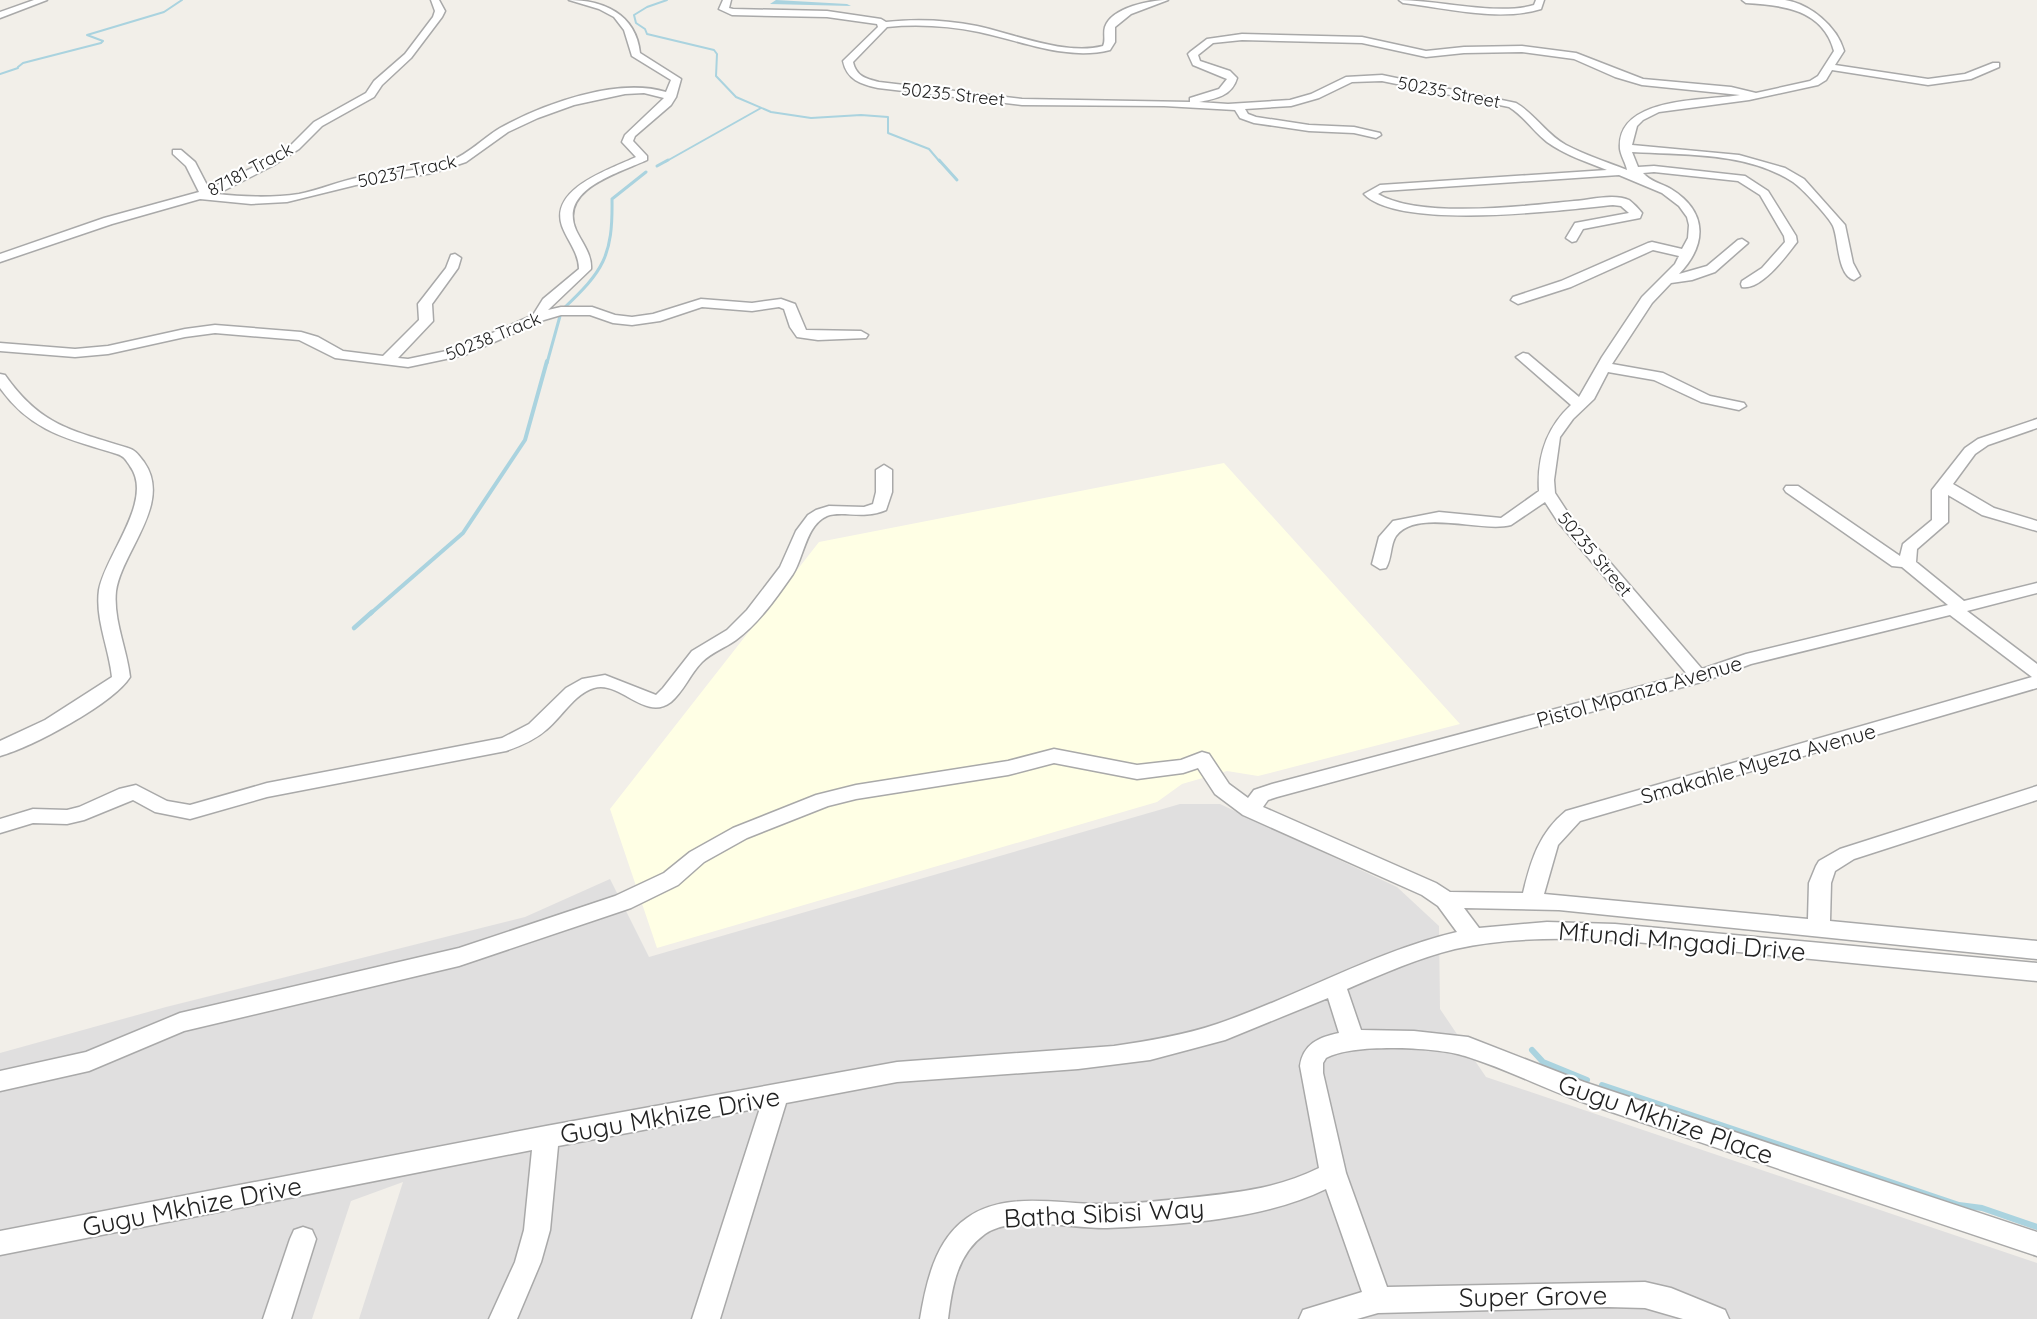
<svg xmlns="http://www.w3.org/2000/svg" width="2037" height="1319" viewBox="0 0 2037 1319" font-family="Quicksand,sans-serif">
<rect width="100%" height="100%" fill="#f2efe9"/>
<polygon fill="#e0dfdf" points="1180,804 1220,804 1397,887 1439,926 1440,1009 1486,1077 2037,1263 2037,1319 359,1319 403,1182 351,1201 312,1319 0,1319 0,1053 166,1007 525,917 610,879 649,957"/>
<polygon fill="#ffffe5" points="1224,463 1460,724 1258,776 1227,771 1182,784 1157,802 657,948 610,809 819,542"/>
<polygon fill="#aad3df" points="776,0 847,4 851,6 770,4"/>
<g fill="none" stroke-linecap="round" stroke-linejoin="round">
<g stroke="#aad3df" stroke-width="2">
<polyline points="667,0 647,7 634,15 636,23 645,29 647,34 714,50 717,54 716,76 736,97 771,112 811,118 861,115 888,117 888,133 929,149 940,162"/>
<polyline points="18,67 23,63 101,43 103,41 87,35 164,12 182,0"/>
<polyline points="0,74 18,68"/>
<polyline points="665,162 761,108"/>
</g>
<g stroke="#aad3df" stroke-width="3">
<polyline points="939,160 957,180"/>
<polyline points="657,166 668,160"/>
<path d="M 563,309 C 603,271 613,257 612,199 L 646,172"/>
<polyline points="547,363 560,316"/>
</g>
<polyline stroke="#aad3df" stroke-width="4" points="370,614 463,533 525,440 547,361"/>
<polyline stroke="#aad3df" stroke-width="4.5" points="354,628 372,612"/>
<g stroke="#aad3df" stroke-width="6">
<polyline points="1532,1050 1543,1062 1587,1080"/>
<polyline points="1602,1085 1959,1205 1982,1208 2037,1227"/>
</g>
<defs>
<g id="minor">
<polygon points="34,0 47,0 0,18 0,12"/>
<path d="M 431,0 L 439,0 L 445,11 L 442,17 L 411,58 L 382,85 L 374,97 L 322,126 L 299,149 L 274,165 L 217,194 C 244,197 272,198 299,194 C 320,190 339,181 361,177 C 390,172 422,171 450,161 C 469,154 483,138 500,128 C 543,104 617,77 666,92 L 671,80 L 632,56 L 624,30 L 614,17 L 599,9 L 569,0 C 603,0 636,14 640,53 L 681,79 L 676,97 L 671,105 L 635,136 L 633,141 L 647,156 L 647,160 C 619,173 558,189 576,230 C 582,243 592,254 591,269 L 548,310 L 561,307 L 592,307 L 615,315 L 632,317 L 653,314 L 701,299 L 752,303 L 781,299 L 795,304 L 806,330 L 861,331 L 868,335 L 866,338 L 818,340 L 797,337 L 790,327 L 784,309 L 779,307 L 752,311 L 702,307 L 660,321 L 632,325 L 613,323 L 590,315 L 561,315 L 544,320 L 465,355 L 408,367 L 335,358 L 299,340 L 215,333 L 185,337 L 108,354 L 75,357 L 0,351 L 0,343 L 75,349 L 108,346 L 185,329 L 215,325 L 301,332 L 318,337 L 343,351 L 383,356 L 419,320 L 418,304 L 446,268 L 451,255 L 455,254 L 461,258 L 458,268 L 432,304 L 433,321 L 398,358 L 408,359 L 456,349 L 533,315 L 543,299 L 579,269 C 579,253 567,240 562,226 C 549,188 611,169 636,157 L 622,142 L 625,135 L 664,98 L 644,93 L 625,94 L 574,105 L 538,118 L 508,132 L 466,162 L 433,173 L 356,185 L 287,202 L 251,204 L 200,199 L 112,224 L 0,262 L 0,254 L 104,218 L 199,192 L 186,166 L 173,154 L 173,150 L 181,150 L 195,162 L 209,189 L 266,161 L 291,145 L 314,122 L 366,93 L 374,81 L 405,54 L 433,17 L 435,11 Z"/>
<path d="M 723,0 L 731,0 L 729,8 L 733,9 L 827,11 L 881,19 L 886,22 C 916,19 947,20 977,26 C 1014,34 1066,56 1103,46 C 1106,40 1103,34 1105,27 C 1112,7 1151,0 1168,0 L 1131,14 L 1115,27 L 1115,42 L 1110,50 C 1067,61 1022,41 979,32 C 949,26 918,24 887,27 L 853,62 C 856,76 866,79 879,82 L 1022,99 L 1190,102 L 1190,98 L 1219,89 L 1227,79 L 1193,65 L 1188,54 L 1190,52 L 1207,39 L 1242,34 L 1362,37 L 1426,51 L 1464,47 L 1522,46 L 1576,53 L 1643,79 L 1731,87 L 1756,93 L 1810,81 L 1818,76 L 1834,51 C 1823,9 1782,5 1746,3 L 1742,0 C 1756,0 1771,0 1785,0 C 1810,4 1837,26 1844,51 L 1835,65 L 1928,79 L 1965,74 L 1993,63 L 1999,63 L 1999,67 L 1971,79 L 1928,85 L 1832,70 L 1826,80 L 1818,85 L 1749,100 L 1659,112 L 1643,120 L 1637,126 L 1632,145 L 1739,155 L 1785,168 L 1804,179 L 1845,225 L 1853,263 L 1860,276 L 1854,280 C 1837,275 1839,240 1833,226 C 1829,217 1802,188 1793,182 C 1747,152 1685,155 1632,152 L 1638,167 L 1654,166 L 1745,176 L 1768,191 L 1796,236 L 1797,242 C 1787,255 1761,291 1742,287 L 1741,284 L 1742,281 L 1762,268 L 1785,242 L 1784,236 L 1760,195 L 1738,181 L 1654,172 L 1643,173 C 1651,182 1661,183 1671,189 C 1707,211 1708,244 1679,274 L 1707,266 L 1738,240 L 1742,239 L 1748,243 L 1715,272 L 1692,280 L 1671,283 L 1652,303 L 1612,364 L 1663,373 L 1710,396 L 1744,403 L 1746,406 L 1739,410 L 1701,402 L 1654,380 L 1608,372 L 1594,399 L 1573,419 L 1560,437 L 1554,480 L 1555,493 L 1570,516 L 1702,669 L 1746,654 L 1948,605 L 1902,567 L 1892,566 L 1786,492 L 1784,489 L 1786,486 L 1798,486 L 1900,556 L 1903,544 L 1932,520 L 1932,490 L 1965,448 L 1978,439 L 2037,419 L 2037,428 L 1988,445 L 1975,454 L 1953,484 L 1994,508 L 2037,521 L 2037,531 L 1982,515 L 1948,495 L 1948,522 L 1917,549 L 1916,562 L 1964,601 L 2037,583 L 2037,593 L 1967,611 L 2037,664 L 2037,688 L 1580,821 L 1558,845 L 1544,894 L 1808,919 L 1809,883 L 1816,866 L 1819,861 L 1840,849 L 2037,786 L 2037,800 L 1854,859 L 1835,871 L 1831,883 L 1830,921 L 2037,941 L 2037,959 L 1559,910 L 1464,908 L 1479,928 L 1547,922 L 1615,924 L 2037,963 L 2037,981 L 1615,940 C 1562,938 1507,937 1455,949 C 1418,958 1382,974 1347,989 L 1361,1030 L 1414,1031 L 1468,1037 L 1584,1082 L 2037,1232 L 2037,1256 C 1887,1206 1738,1155 1588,1104 C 1547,1090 1507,1069 1465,1056 C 1436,1047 1353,1043 1326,1058 L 1323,1063 L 1323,1073 L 1346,1173 L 1387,1287 L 1645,1282 L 1671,1288 L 1725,1310 L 1729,1319 L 1683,1319 L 1645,1308 L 1608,1307 L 1378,1313 L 1357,1319 L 1299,1319 L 1303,1310 L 1362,1292 L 1326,1189 C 1263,1220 1177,1225 1107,1228 C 1073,1229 1015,1214 985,1234 C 957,1254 952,1287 948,1319 L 920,1319 C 926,1283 935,1240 967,1218 C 1006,1190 1060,1205 1105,1204 C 1132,1204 1160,1201 1187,1198 C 1234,1193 1277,1189 1319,1168 L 1300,1066 C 1303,1044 1319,1037 1339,1033 L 1328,998 L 1225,1040 L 1150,1060 L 1078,1069 L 897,1082 L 786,1103 L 720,1319 L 692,1319 L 760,1108 L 558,1146 L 550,1230 L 541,1262 L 517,1319 L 489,1319 L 515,1262 L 524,1230 L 532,1150 L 0,1255 L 0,1231 L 546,1126 L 897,1062 L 1114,1046 C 1149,1041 1184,1035 1217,1024 C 1299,996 1373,952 1457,932 L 1438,906 L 1422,895 L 1243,815 L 1215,794 L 1198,768 L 1183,773 L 1137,779 L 1054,763 L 1008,775 L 856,799 L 828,806 L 747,838 L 704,862 L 678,885 L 631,908 L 459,966 L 184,1031 L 89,1071 L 0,1091 L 0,1071 L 86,1052 L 180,1013 L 459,948 L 615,896 L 664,873 L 690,852 L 733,828 L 816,795 L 856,785 L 1008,761 L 1054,749 L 1137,765 L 1181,760 L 1202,752 L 1209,754 L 1229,784 L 1248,798 L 1254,790 L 1272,784 L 1687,674 L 1558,522 L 1545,502 L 1511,525 C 1482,533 1417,508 1396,536 C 1390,545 1392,558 1386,568 L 1380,569 L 1372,564 L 1379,537 L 1393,521 L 1439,512 L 1501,518 L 1539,491 C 1537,457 1546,428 1571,405 L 1516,357 L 1523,353 L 1528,354 L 1579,397 L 1602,357 L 1642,297 L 1675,264 L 1679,256 L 1653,250 L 1571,287 L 1518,304 L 1511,300 L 1513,297 L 1561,281 L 1648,243 L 1652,242 L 1682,249 L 1688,238 L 1689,225 L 1687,217 L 1679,206 L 1662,193 L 1619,175 L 1383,191 L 1378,194 C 1420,219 1525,206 1574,201 C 1590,200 1614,193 1629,200 C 1633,203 1639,209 1642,213 L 1640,218 L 1583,229 L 1576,241 L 1572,242 L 1566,238 L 1575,223 L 1629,213 L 1621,206 L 1613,205 C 1563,210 1399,231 1364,194 L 1380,185 L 1607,170 C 1587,162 1565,155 1547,142 C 1533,131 1525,117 1509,107 L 1382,81 L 1352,82 L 1319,98 L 1291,106 L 1245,109 L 1248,114 L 1256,117 L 1309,125 L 1354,127 L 1380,133 L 1381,135 L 1376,138 L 1354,133 L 1309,131 L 1254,123 L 1240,118 L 1235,110 L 1164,106 L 1022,105 L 878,88 C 861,84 847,80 843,61 L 878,27 L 877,24 L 827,17 L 732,15 L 719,9 ZM 1242,40 L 1362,43 L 1426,57 L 1464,53 L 1522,52 L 1574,59 L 1615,77 L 1642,85 L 1740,95 C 1705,101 1616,96 1620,149 C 1621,156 1626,164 1627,170 C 1607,162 1585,155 1566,145 C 1546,134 1535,114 1516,103 L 1382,75 L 1346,77 L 1311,94 L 1290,100 L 1228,104 L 1199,102 C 1215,99 1232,96 1237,78 L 1230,71 L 1200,61 L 1198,55 L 1213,43 ZM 1950,615 L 2032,677 L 1566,811 C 1539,833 1531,860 1523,893 L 1450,892 L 1436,883 L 1263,807 L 1268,800 L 1277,797 L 1705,681 L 1751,664 Z"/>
<path d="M 1399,0 C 1439,0 1497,16 1534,5 L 1536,0 L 1544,0 L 1541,9 C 1498,22 1447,8 1403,3 Z"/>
<path d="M 0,374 L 5,375 C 41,426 71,430 128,448 C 136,450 139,456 144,462 C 173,503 122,551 116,591 C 113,620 127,649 130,677 C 113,704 32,747 0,756 L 0,741 L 45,720 L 112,677 C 109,648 95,619 99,590 C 105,555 155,500 130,466 C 126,460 124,456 117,454 C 69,439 31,432 0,388 Z"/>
<path d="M 884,465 L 892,470 L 892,492 L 886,510 C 863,520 842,510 827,516 C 806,525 804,557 793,574 C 777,597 759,623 736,640 C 725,648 712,652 702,662 C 690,674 684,691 671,702 C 645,722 620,680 594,688 C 574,694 562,717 546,730 C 535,740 520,746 506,751 L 267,797 L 190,819 L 155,812 L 133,800 L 84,820 L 67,824 L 33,823 L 0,833 L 0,819 L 33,809 L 67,810 L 79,807 L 119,789 L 136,785 L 167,801 L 190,805 L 267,783 L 502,738 L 529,724 L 566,688 L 582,679 L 605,675 L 656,695 L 663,688 L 692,651 L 727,630 L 747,610 L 780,567 L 796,531 L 808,515 L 816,510 L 829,506 L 864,507 L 873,504 L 876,492 L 876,470 Z"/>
<polygon points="303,1227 312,1230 316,1239 291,1319 263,1319 290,1239 294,1230"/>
</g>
</defs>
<use href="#minor" stroke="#a9a9a9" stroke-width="3"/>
<use href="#minor" fill="#fff" fill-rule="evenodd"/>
</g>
<g text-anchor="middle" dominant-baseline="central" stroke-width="4.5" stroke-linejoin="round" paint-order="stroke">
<g font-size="18" fill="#222" stroke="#fff">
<text transform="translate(1449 92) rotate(11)">50235 Street</text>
<text transform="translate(953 94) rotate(6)">50235 Street</text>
<text transform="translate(250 169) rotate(-28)">87181 Track</text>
<text transform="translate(407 171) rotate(-12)">50237 Track</text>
<text transform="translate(493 336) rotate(-22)">50238 Track</text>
<text transform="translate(1595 554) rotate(50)">50235 Street</text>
</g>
<g font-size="21" fill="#222" stroke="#fff">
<text transform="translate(1639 691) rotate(-16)">Pistol Mpanza Avenue</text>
<text transform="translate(1758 763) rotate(-16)">Smakahle Myeza Avenue</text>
</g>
<g font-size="26" fill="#222" stroke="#fff">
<text transform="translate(1682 941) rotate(5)">Mfundi Mngadi Drive</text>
<text transform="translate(670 1115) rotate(-10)">Gugu Mkhize Drive</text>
<text transform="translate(1666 1119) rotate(19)">Gugu Mkhize Place</text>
<text transform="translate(192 1206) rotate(-11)">Gugu Mkhize Drive</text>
<text transform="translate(1104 1213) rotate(-3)">Batha Sibisi Way</text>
<text transform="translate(1533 1296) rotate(-1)">Super Grove</text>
</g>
</g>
</svg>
